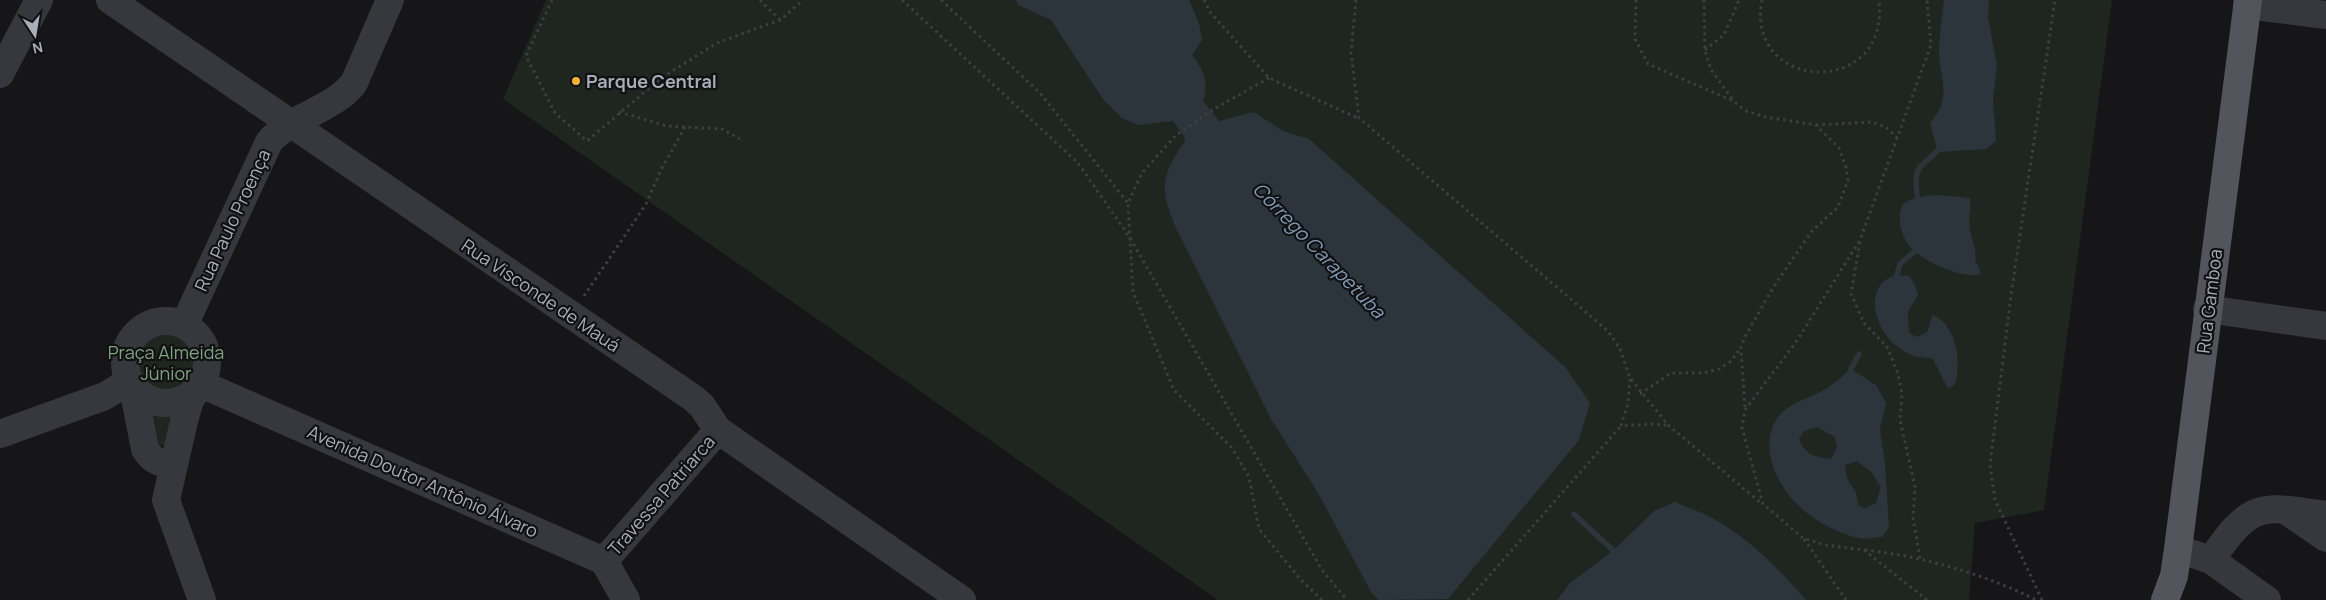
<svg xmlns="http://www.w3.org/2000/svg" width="2326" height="600" viewBox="0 0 2326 600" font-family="Manrope,sans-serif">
<rect width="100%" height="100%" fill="#161618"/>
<g fill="#1e261f">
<polygon points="546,0 2112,0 2044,510 1975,523 1969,600 1218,600 503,99"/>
<circle cx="165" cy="362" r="30"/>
<path d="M 145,404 C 156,413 165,415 177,410 L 166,447 L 157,444 Z"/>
</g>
<g fill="#2c353c" fill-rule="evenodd">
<path d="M 1016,0 L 1189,0 L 1199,23 L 1202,40 L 1192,55 C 1204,71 1209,82 1203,101 L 1219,121 L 1254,112 L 1283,131 L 1309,139 L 1565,367 L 1590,403 L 1579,440 L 1448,599 L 1379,600 L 1371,592 L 1318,493 L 1271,419 L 1175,226 C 1159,186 1161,177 1185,141 L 1184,136 L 1173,121 L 1138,125 L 1122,118 L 1103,99 L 1051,20 L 1018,5 Z"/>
<path d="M 1944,0 L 1989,0 L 1988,17 L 1997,66 L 1993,99 L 1996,141 L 1986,149 L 1938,152 L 1930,123 C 1952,98 1941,83 1939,54 C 1939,36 1942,18 1944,0 Z"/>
<path d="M 1937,195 L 1970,198 C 1971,208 1968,220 1970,230 C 1972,242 1977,248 1975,261 L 1979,267 L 1980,274 C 1962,280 1918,259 1908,244 C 1902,235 1899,225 1900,215 C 1901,209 1901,205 1906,202 C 1915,197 1927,196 1937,195 Z"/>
<path d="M 1897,275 L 1909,276 L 1914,283 L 1918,295 L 1908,312 L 1909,333 L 1917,337 L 1927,332 L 1933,314 C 1937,317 1943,321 1946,325 C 1958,340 1960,366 1955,384 L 1948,389 L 1933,359 C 1928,357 1923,358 1917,357 C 1910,355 1902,351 1897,346 C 1874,330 1862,283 1897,275 Z"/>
<path d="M 1851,369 L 1876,385 L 1886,403 L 1880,429 L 1885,464 L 1889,527 L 1882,537 C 1875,537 1866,540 1859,538 C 1839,534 1814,521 1799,506 C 1776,485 1758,445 1778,417 C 1790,401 1815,397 1830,386 C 1838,381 1844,374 1851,369 ZM 1817,427 L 1835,437 L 1837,447 L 1831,459 C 1815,457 1805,455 1799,439 L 1804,431 ZM 1857,461 L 1871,472 L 1881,487 L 1876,503 L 1865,508 L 1858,505 L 1856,493 L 1847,478 L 1845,465 Z"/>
<path d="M 1675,502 C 1688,508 1702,512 1714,519 C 1750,539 1779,569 1806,600 L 1557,600 L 1570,583 L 1614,550 L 1654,511 Z"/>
</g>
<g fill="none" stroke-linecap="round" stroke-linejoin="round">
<g stroke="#2c353c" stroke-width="5.5">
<path d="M 1918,205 C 1918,193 1912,176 1921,166 C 1927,159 1936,156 1940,146"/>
<polyline points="1895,282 1900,264 1915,251 1915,244"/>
<polyline points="1850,375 1851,369 1859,354"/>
<polyline points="1574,514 1618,555"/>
</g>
<g stroke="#3d3f44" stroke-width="3" stroke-dasharray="2.5 4" stroke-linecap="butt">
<polyline points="552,0 526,56 555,113 587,141 661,78 717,43 780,20 803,0"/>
<polyline points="760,0 780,20"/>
<polyline points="902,0 1078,163 1130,238 1322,570 1347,600"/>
<polyline points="941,0 1040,93 1128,203"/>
<polyline points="1204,0 1210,12 1269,78 1358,118"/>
<polyline points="1356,0 1351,53 1359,118 1608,331 1620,349 1630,378 1668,425 1762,504"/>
<polyline points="1636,0 1635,39 1648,64 1733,101 1746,111 1766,117 1816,125 1839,148 1846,167 1848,180 1838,207 1812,231 1774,286 1746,335 1741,347 1745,409"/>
<polyline points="1704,0 1705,51 1711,70 1733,100"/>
<path d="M 1762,0 C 1744,92 1890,100 1879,0"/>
<polyline points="1705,50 1724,35 1739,0"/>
<polyline points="1269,78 1214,109 1176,135 1142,173 1128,203 1133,292 1174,390 1232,448 1249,477 1259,529 1301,580 1322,600"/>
<polyline points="619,112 667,126 722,129 740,139"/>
<polyline points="1816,125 1872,122 1886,127 1897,138"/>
<polyline points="1860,242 1851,294 1864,323 1887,347 1898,374 1902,394 1900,420 1915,487 1913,518 1920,558"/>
<polyline points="584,296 646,204 661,170 685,127"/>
<polyline points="1630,379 1628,403 1621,426 1651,424 1667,425"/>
<polyline points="1640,394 1671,373 1703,373 1719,369 1730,362 1741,348"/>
<polyline points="1804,539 1846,600"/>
<path d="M 1865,550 C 1921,556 1985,574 2036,600"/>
<polyline points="1468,600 1621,426"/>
<polyline points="1927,600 1864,550 1825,545 1803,538 1763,504 1742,428 1745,410 1796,342 1860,240 1931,45 1927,0"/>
<polyline points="2042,600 1995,500 1990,465 2011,295 2055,0"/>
</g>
<g stroke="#37383d" stroke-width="28">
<polyline points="110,0 693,398 702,406 718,430 962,600"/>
<polyline points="2247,5 2326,15"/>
<polyline points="0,74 39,0"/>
<polyline points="2207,309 2326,326"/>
<circle cx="166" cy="362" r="41"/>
<path d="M 184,325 L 269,142 C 292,115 332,111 354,83 L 390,0"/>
<polyline points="201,384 604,561 626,600"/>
<path d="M 133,387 L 145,449 C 152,461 162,466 175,460"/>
<polyline points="196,391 190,400 184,421 166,500 202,600"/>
<polyline points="0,434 105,396 129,381"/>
<polyline points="2288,512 2326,538"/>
<path d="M 2178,549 L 2211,560 C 2251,502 2259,505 2326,515"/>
<polyline points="2211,560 2267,600"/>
<polyline points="604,561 718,430"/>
</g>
<polyline stroke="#53555c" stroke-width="28" points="2165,600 2174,576 2178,549 2248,0"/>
</g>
<circle fill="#f2b134" stroke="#111113" stroke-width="2" cx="576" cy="81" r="5"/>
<g text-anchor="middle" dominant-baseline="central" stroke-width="4.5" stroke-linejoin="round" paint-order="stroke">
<g font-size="18" font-weight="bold" fill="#a8adb8" stroke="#111113" text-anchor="start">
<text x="586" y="81">Parque Central</text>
</g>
<g font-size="18" fill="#a8adb8" stroke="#111113">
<text transform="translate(232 220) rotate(-65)">Rua Paulo Proença</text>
<text transform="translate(541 295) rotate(34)">Rua Visconde de Mauá</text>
<text transform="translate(2209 301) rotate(-83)">Rua Gamboa</text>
<text transform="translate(423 481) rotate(24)">Avenida Doutor Antônio Álvaro</text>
<text transform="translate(661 495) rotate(-49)">Travessa Patriarca</text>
</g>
<g font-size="18" fill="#7fa381" stroke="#111113">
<text x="166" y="352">Praça Almeida<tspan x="166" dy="21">Júnior</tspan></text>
</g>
<g font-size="19" font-style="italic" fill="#7f9bb3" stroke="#111113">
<text transform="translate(1319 250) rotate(46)">Córrego Carapetuba</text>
</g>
</g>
<g transform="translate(35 35) rotate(168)" stroke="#111113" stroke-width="4" paint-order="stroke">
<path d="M0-4L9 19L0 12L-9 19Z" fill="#a8adb8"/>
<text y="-8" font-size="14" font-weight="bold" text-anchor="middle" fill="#a8adb8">N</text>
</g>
</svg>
